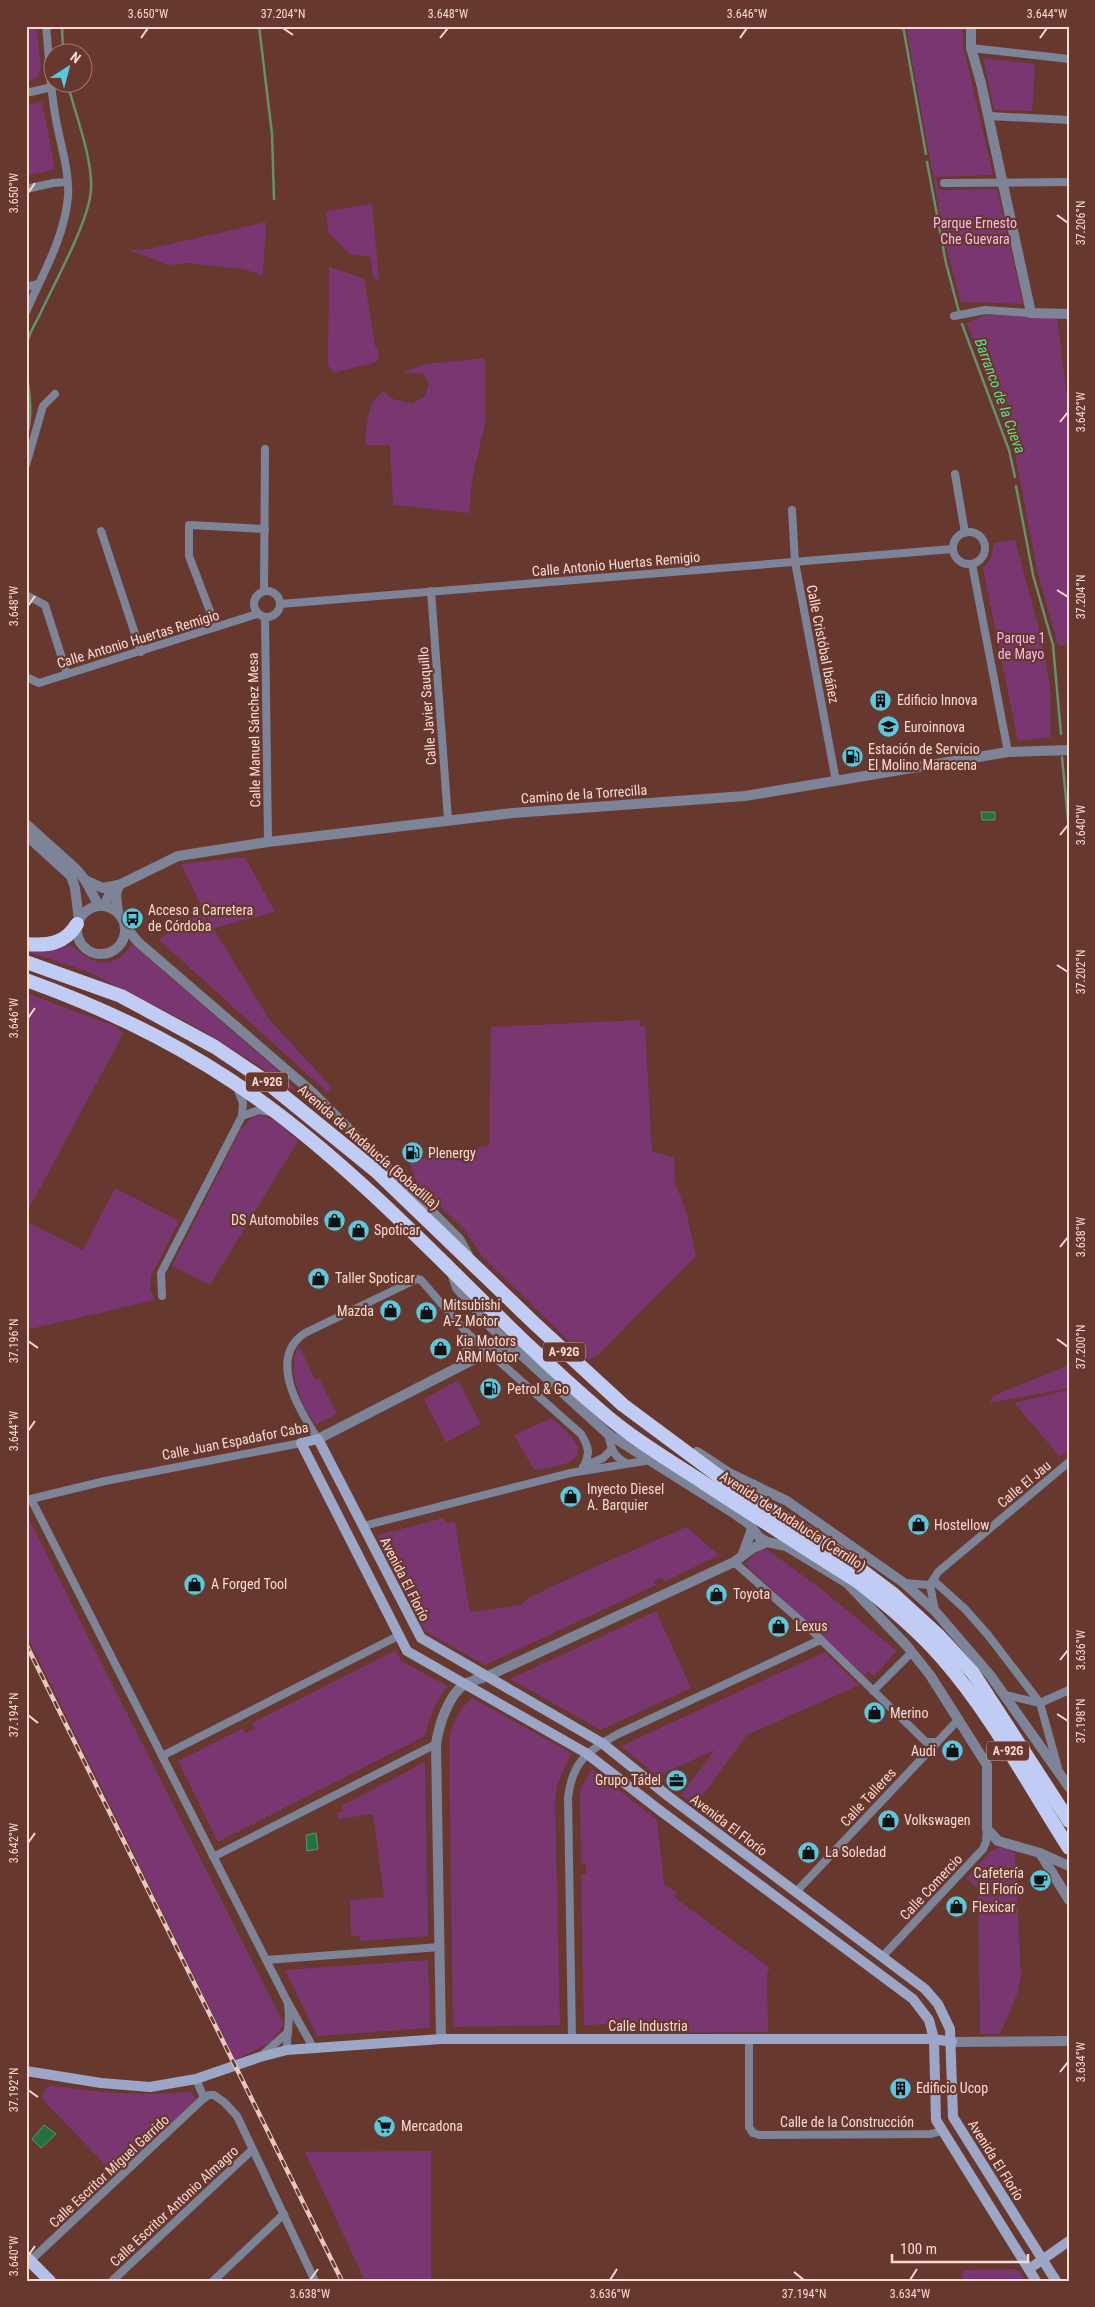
<svg xmlns="http://www.w3.org/2000/svg" width="1095" height="2307" viewBox="0 0 1095 2307" font-family="'Roboto Condensed',sans-serif">
<rect width="100%" height="100%" fill="#67382e"/>
<g fill="#793671">
<polygon points="26,26 36,26 41,66 38,77 26,83"/>
<polygon points="906,26 963,26 963,46 993,175 936,177 939,190 997,189 1023,304 961,302 945,243"/>
<polygon points="983,58 1035,64 1032,111 994,110"/>
<polygon points="42,102 55,169 26,176 26,106"/>
<polygon points="372,204 379,279 373,279 371,257 349,254 328,232 326,211"/>
<polygon points="266,222 263,276 244,269 187,263 168,265 129,250 149,249"/>
<polygon points="329,267 364,278 375,346 379,353 377,362 333,373 328,365"/>
<polygon points="985,315 1057,317 1069,413 1069,642 1066,642 1066,646 1058,645 1038,574 1014,449 967,323"/>
<path d="M 485,358 L 485,423 L 472,480 L 469,513 L 393,505 L 390,445 L 365,445 C 367,426 366,403 383,391 L 393,399 L 412,404 L 425,396 L 429,383 L 423,374 L 402,372 L 426,364 Z"/>
<polygon points="1015,540 1042,640 1050,686 1051,737 1018,741 983,568 991,558 994,543"/>
<polygon points="245,857 275,912 213,928 269,1019 332,1088 328,1093 158,939 201,913 211,925 181,864"/>
<path d="M 132,944 L 275,1068 L 300,1095 L 253,1062 L 200,1029 L 89,972 L 26,951 L 26,948 L 54,950 L 72,945 C 92,966 114,971 132,944 Z"/>
<polygon points="26,993 117,1027 123,1034 26,1214"/>
<polygon points="641,1020 640,1026 645,1026 652,1152 674,1157 675,1183 686,1211 696,1256 600,1353 588,1360 481,1255 465,1230 417,1184 409,1161 489,1145 491,1027"/>
<path d="M 258,1115 C 275,1117 286,1130 298,1141 L 210,1285 L 172,1266 L 241,1129 L 254,1116 Z"/>
<polygon points="115,1188 179,1221 151,1276 150,1289 155,1300 26,1330 26,1214 28,1222 83,1250"/>
<path d="M 299,1345 L 315,1380 L 319,1378 L 337,1414 L 316,1425 C 301,1404 285,1369 299,1345 Z"/>
<polygon points="1069,1365 1069,1388 990,1403 993,1396"/>
<polygon points="458,1380 481,1424 446,1442 424,1399"/>
<polygon points="1069,1390 1069,1450 1060,1457 1014,1403"/>
<path d="M 551,1418 C 561,1427 594,1450 569,1462 C 559,1467 545,1468 534,1470 L 514,1435 Z"/>
<polygon points="26,1513 284,2024 271,2042 235,2060 26,1634"/>
<polygon points="444,1518 446,1523 455,1522 470,1612 520,1605 532,1596 581,1573 686,1527 719,1555 664,1582 661,1577 654,1581 656,1585 485,1665 425,1631 377,1535"/>
<polygon points="765,1548 821,1589 897,1651 874,1676 868,1671 865,1676 745,1564 757,1552"/>
<polygon points="656,1611 691,1688 601,1730 510,1679"/>
<path d="M 396,1650 L 401,1661 L 448,1686 C 435,1702 430,1716 425,1736 L 218,1842 L 178,1761 L 243,1728 L 246,1733 L 255,1729 L 252,1723 Z"/>
<polygon points="825,1652 859,1685 747,1735 695,1805 681,1795 715,1750 657,1776 623,1748 623,1745"/>
<path d="M 472,1698 L 571,1753 L 557,1785 L 555,1802 L 560,2025 L 453,2027 L 449,1739 C 453,1721 459,1710 472,1698 Z"/>
<polygon points="425,1762 428,1936 360,1941 359,1936 351,1936 350,1900 384,1897 373,1814 338,1819 336,1814 343,1811 341,1806"/>
<polygon points="592,1769 657,1820 664,1884 677,1893 674,1897 770,1968 767,1973 768,2032 653,2033 640,2031 641,2023 584,2025 581,1874 586,1874 586,1864 581,1863 580,1796 581,1787"/>
<polygon points="997,1848 1005,1848 1015,1853 1021,1976 1017,1994 1000,2034 980,2034 978,1889 966,1878 991,1851"/>
<polygon points="428,1960 430,2028 317,2036 285,1970"/>
<path d="M 48,2085 C 99,2093 139,2096 190,2092 L 196,2099 L 116,2176 L 41,2098 Z"/>
<polygon points="431,2151 431,2281 365,2281 305,2152"/>
<polygon points="1015,2269 1020,2272 1025,2281 963,2281 962,2270"/>
</g>
<g fill="#227341" stroke="#62926d">
<polygon points="981,812 995,812 995,820 982,820"/>
<polygon points="316,1833 318,1849 307,1851 306,1835"/>
<polygon points="44,2125 56,2134 41,2148 32,2139"/>
</g>
<g fill="none" stroke-linecap="round" stroke-linejoin="round">
<g stroke="#62926d" stroke-width="2.5">
<polyline points="62,26 63,52"/>
<polyline points="259,26 272,134 274,199"/>
<polyline points="903,26 926,154"/>
<polyline points="927,162 946,263 959,312"/>
<polyline points="962,324 1009,450 1015,477"/>
<path d="M 26,438 C 38,401 20,371 28,340 C 30,331 37,321 41,312 C 55,282 89,221 91,190 C 93,159 75,113 67,82"/>
<polyline points="1016,486 1033,575 1053,645 1061,734"/>
<polyline points="1062,757 1069,830"/>
</g>
<g stroke="#7e8498" stroke-width="8">
<polyline points="971,48 1069,59"/>
<polyline points="26,93 52,87"/>
<polyline points="989,116 1069,120"/>
<polyline points="944,183 1069,182"/>
<polyline points="26,189 53,183 67,182"/>
<polyline points="26,287 38,284"/>
<path d="M 26,312 C 42,275 64,239 68,197 C 70,171 59,140 55,114 C 50,85 49,55 46,26"/>
<polyline points="954,316 985,310 1031,313"/>
<polyline points="26,465 43,406 55,394"/>
<polyline points="955,474 965,533"/>
<polyline points="792,510 795,562 836,781"/>
<polyline points="101,531 141,652"/>
<circle cx="969" cy="548" r="16"/>
<polyline points="972,564 1008,752"/>
<circle cx="267" cy="604" r="13"/>
<polyline points="264,591 265,449"/>
<polyline points="431,591 448,819"/>
<polyline points="26,595 45,605 67,674"/>
<polyline points="280,604 953,549"/>
<polyline points="265,618 268,842"/>
<polyline points="216,627 189,556 189,525 265,529"/>
<polyline points="26,677 39,683 257,614"/>
<polyline points="242,1116 259,1110 271,1112"/>
<polyline points="162,1296 161,1273 242,1116 243,1103 236,1085"/>
<polyline points="461,1365 468,1345 466,1332"/>
<path d="M 608,1434 C 611,1448 613,1456 626,1463"/>
<path d="M 318,1439 C 299,1410 267,1358 305,1333 L 417,1279 L 421,1280 L 466,1332 L 581,1434 C 589,1447 590,1453 584,1466"/>
<polyline points="301,1443 105,1481 31,1499 287,2001 314,2049"/>
<polyline points="583,1467 603,1458 611,1450"/>
<polyline points="363,1526 570,1473 651,1460"/>
<polyline points="734,1562 811,1630 926,1742 937,1742"/>
<polyline points="933,1580 965,1609 988,1635 1040,1703 1058,1768"/>
<polyline points="904,1583 930,1585"/>
<polyline points="935,1611 930,1585 938,1572 1069,1462"/>
<polyline points="873,1691 911,1653"/>
<polyline points="1005,1695 1040,1703"/>
<polyline points="1040,1703 1069,1690"/>
<polyline points="162,1756 398,1636"/>
<polyline points="213,1857 436,1744"/>
<polyline points="796,1892 959,1719"/>
<polyline points="882,1957 983,1849 986,1842 987,1829"/>
<polyline points="266,1960 440,1947"/>
<path d="M 572,2039 L 568,1798 C 572,1762 587,1751 618,1734 L 820,1640"/>
<polyline points="749,2039 749,2127 753,2133 759,2135 931,2134 941,2131"/>
<path d="M 287,2050 C 286,2034 291,2022 288,2005"/>
<polyline points="260,2057 288,2032"/>
<polyline points="196,2079 204,2098 209,2095 214,2095 224,2102 237,2116 315,2281"/>
<polyline points="30,2261 204,2098"/>
<polyline points="112,2281 252,2150"/>
<polyline points="213,2281 284,2214"/>
</g>
<g stroke="#7e8498" stroke-width="10">
<polyline points="971,26 971,48 981,83 1031,313 1069,314"/>
<polyline points="26,824 76,869 85,880 99,906"/>
<polyline points="26,835 71,876 75,888 79,920"/>
<polyline points="85,880 103,888 118,885"/>
<circle cx="101" cy="930" r="24"/>
<polyline points="104,906 112,889 119,885 178,856 268,842 513,813 745,796 1008,752 1069,750"/>
<polyline points="118,913 116,894 119,885"/>
<polyline points="125,926 138,942 312,1092 459,1239 468,1255"/>
<polyline points="452,1273 457,1288 492,1328 608,1434 732,1512 749,1524 759,1537 767,1542 786,1546 847,1583 907,1646 930,1675 987,1765 987,1829 998,1841 1040,1853 1069,1866"/>
<polyline points="318,1439 488,1352 500,1348 516,1351"/>
<polyline points="697,1452 729,1473 787,1501 904,1583 935,1611 990,1675 1069,1787"/>
<polyline points="743,1554 752,1529"/>
<polyline points="1040,1853 1069,1900"/>
<path d="M 441,2039 L 436,1744 C 439,1725 448,1695 465,1684 C 472,1680 481,1679 488,1676 L 734,1562 L 753,1548 L 767,1542"/>
<polyline points="952,2042 1069,2041"/>
</g>
<g stroke="#9ca6c6" stroke-width="10">
<polyline points="26,2071 101,2083 150,2087 196,2079 260,2057 287,2050 441,2039 934,2039 952,2042"/>
<polyline points="1029,2269 1069,2241"/>
<polyline points="1036,2281 936,2120 934,2039 929,2020 913,1999 658,1809 586,1753 407,1651 301,1443 318,1439 421,1638 602,1743 668,1796 925,1989 938,2004 950,2029 953,2117 1056,2281"/>
</g>
<polyline stroke="#b4c0e8" stroke-width="12" points="26,2257 50,2281"/>
<g stroke="#c0ccf4" stroke-width="14">
<path d="M 26,944 C 48,946 65,944 77,924"/>
<polyline points="26,962 121,996 215,1047 264,1080 376,1171 534,1323 623,1405 724,1480 840,1554 892,1593 939,1636 973,1673 1069,1821"/>
<path d="M 26,980 C 118,1013 199,1054 277,1113 C 395,1203 490,1317 602,1412 C 633,1439 670,1461 704,1483 C 755,1516 806,1549 857,1581 C 888,1605 917,1629 942,1658 C 992,1715 1028,1784 1069,1848"/>
</g>
<defs>
<polyline id="rail" points="26,1644 342,2281"/>
</defs>
<use href="#rail" stroke="#e8c9c1" stroke-width="4.5"/>
<use href="#rail" stroke="#67382e" stroke-width="2.5" stroke-dasharray="8" stroke-linecap="butt"/>
</g>
<path fill="none" stroke="#f8dad3" stroke-width="2" d="M 283,28 L 293,35M 141,38 L 148,28M 440,38 L 448,28M 740,38 L 747,28M 1040,38 L 1047,28M 28,193 L 35,183M 1057,215 L 1068,223M 1060,422 L 1068,412M 1057,590 L 1068,597M 28,606 L 35,596M 1060,835 L 1068,825M 1057,965 L 1068,972M 28,1018 L 35,1008M 1060,1247 L 1068,1237M 1057,1339 L 1068,1347M 28,1341 L 38,1348M 28,1431 L 35,1421M 1060,1660 L 1068,1650M 1057,1714 L 1068,1721M 28,1715 L 38,1723M 28,1843 L 35,1833M 1060,2072 L 1068,2062M 28,2090 L 38,2097M 28,2256 L 35,2246M 794,2272 L 804,2280M 310,2280 L 318,2269M 610,2280 L 617,2269M 910,2280 L 917,2269"/>
<defs>
<symbol id="building-disc" viewBox="-11 -11 22 22"><circle r="9.5" fill="#55cae0" stroke="#67382e"/><path d="M-4-6H4V6H1V3H-1V6H-4ZM-2.5-4.3h1.7v1.8h-1.7ZM.8-4.3h1.7v1.8H.8ZM-2.5-1h1.7V.8h-1.7ZM.8-1h1.7V.8H.8Z" fill="#111"/></symbol>
<symbol id="university-disc" viewBox="-11 -11 22 22"><circle r="9.5" fill="#55cae0" stroke="#67382e"/><path d="M0-5L7-2L0 1L-7-2ZM-4 1L0 2.5L4 1V4Q0 6-4 4Z" fill="#111"/></symbol>
<symbol id="fuel-disc" viewBox="-11 -11 22 22"><circle r="9.5" fill="#55cae0" stroke="#67382e"/><path d="M-5.5-6h7V0h2V4h1.3V-2.5L3-4.5l.8-.8L6-3V5H2.5V1h-1V6h-7ZM-4.2-4.7v3.2H.2V-4.7Z" fill="#111"/></symbol>
<symbol id="bus-disc" viewBox="-11 -11 22 22"><circle r="9.5" fill="#55cae0" stroke="#67382e"/><path d="M-5-6H5V4H4V6H2V4H-2V6H-4V4H-5ZM-3.5-4V0h7V-4ZM-3.5 1.2v1.5H-2V1.2ZM2 1.2v1.5H3.5V1.2Z" fill="#111"/></symbol>
<symbol id="shop-disc" viewBox="-11 -11 22 22"><circle r="9.5" fill="#55cae0" stroke="#67382e"/><path d="M-5-2.5h2.3a2.7 3.5 0 0 1 5.4 0H5L5.5 6h-11ZM-1.5-2.5h3a1.5 2.3 0 0 0-3 0Z" fill="#111"/></symbol>
<symbol id="office-disc" viewBox="-11 -11 22 22"><circle r="9.5" fill="#55cae0" stroke="#67382e"/><path d="M-6-3h4V-5.5h4V-3h4V5H-6ZM-1-4.5V-3h2v-1.5ZM-6 0V1H6V0Z" fill="#111"/></symbol>
<symbol id="cafe-disc" viewBox="-11 -11 22 22"><circle r="9.5" fill="#55cae0" stroke="#67382e"/><path d="M-5.5-4.5H6V0H3Q3 3.5 0 3.5H-2.5Q-5.5 3.5-5.5 0ZM3-3.2v2h1.7v-2ZM-6 4.5H4V6H-6Z" fill="#111"/></symbol>
<symbol id="supermarket-disc" viewBox="-11 -11 22 22"><circle r="9.5" fill="#55cae0" stroke="#67382e"/><path d="M-6-5.5h2.5l.6 2H6L4.5 2H-2.5L-4.4-4H-6ZM-1.5 3.2a1.3 1.3 0 1 0 .1 0ZM3 3.2a1.3 1.3 0 1 0 .1 0Z" fill="#111"/></symbol>
</defs>
<g fill-rule="evenodd">
<use href="#building-disc" x="868" y="688" width="25" height="25"/>
<use href="#university-disc" x="876" y="714" width="25" height="25"/>
<use href="#fuel-disc" x="840" y="744" width="25" height="25"/>
<use href="#bus-disc" x="120" y="906" width="25" height="25"/>
<use href="#fuel-disc" x="400" y="1140" width="25" height="25"/>
<use href="#shop-disc" x="322" y="1208" width="25" height="25"/>
<use href="#shop-disc" x="346" y="1218" width="25" height="25"/>
<use href="#shop-disc" x="306" y="1266" width="25" height="25"/>
<use href="#shop-disc" x="378" y="1298" width="25" height="25"/>
<use href="#shop-disc" x="414" y="1300" width="25" height="25"/>
<use href="#shop-disc" x="428" y="1336" width="25" height="25"/>
<use href="#fuel-disc" x="478" y="1376" width="25" height="25"/>
<use href="#shop-disc" x="558" y="1484" width="25" height="25"/>
<use href="#shop-disc" x="906" y="1512" width="25" height="25"/>
<use href="#shop-disc" x="182" y="1572" width="25" height="25"/>
<use href="#shop-disc" x="704" y="1582" width="25" height="25"/>
<use href="#shop-disc" x="766" y="1614" width="25" height="25"/>
<use href="#shop-disc" x="862" y="1700" width="25" height="25"/>
<use href="#shop-disc" x="940" y="1738" width="25" height="25"/>
<use href="#office-disc" x="664" y="1768" width="25" height="25"/>
<use href="#shop-disc" x="876" y="1808" width="25" height="25"/>
<use href="#shop-disc" x="796" y="1840" width="25" height="25"/>
<use href="#cafe-disc" x="1028" y="1868" width="25" height="25"/>
<use href="#shop-disc" x="944" y="1894" width="25" height="25"/>
<use href="#building-disc" x="888" y="2076" width="25" height="25"/>
<use href="#supermarket-disc" x="372" y="2114" width="25" height="25"/>
</g>
<g text-anchor="middle" dominant-baseline="central" stroke-width="4.5" stroke-linejoin="round" paint-order="stroke">
<g fill="#67382e" stroke="#cca9a2" stroke-width="1">
<rect x="246" y="1072.5" width="42" height="19" rx="4"/>
<rect x="543" y="1342.5" width="42" height="19" rx="4"/>
<rect x="987" y="1741.5" width="42" height="19" rx="4"/>
</g>
<g font-size="12" font-weight="bold" fill="#f8dad3">
<text x="267" y="1082">A-92G</text>
<text x="564" y="1352">A-92G</text>
<text x="1008" y="1751">A-92G</text>
</g>
<g font-size="14" fill="#f8b7ed" stroke="#67382e">
<text x="975" y="223">Parque Ernesto<tspan x="975" dy="16">Che Guevara</tspan></text>
<text x="1021" y="638">Parque 1<tspan x="1021" dy="16">de Mayo</tspan></text>
</g>
<g font-size="14" fill="#f8dad3" stroke="#67382e">
<text transform="translate(616 564) rotate(-5)">Calle Antonio Huertas Remigio</text>
<text transform="translate(138 639) rotate(-17)">Calle Antonio Huertas Remigio</text>
<text transform="translate(823 644) rotate(79)">Calle Cristóbal Ibáñez</text>
<text transform="translate(427 706) rotate(-94)">Calle Javier Sauquillo</text>
<text transform="translate(254 730) rotate(-91)">Calle Manuel Sánchez Mesa</text>
<text transform="translate(584 794) rotate(-4)">Camino de la Torrecilla</text>
<text transform="translate(369 1147) rotate(41)">Avenida de Andalucía (Bobadilla)</text>
<text transform="translate(235 1441) rotate(-11)">Calle Juan Espadafor Caba</text>
<text transform="translate(1024 1484) rotate(-40)">Calle El Jau</text>
<text transform="translate(793 1521) rotate(33)">Avenida de Andalucía (Cerrillo)</text>
<text transform="translate(405 1579) rotate(63)">Avenida El Florío</text>
<text transform="translate(868 1797) rotate(-47)">Calle Talleres</text>
<text transform="translate(729 1825) rotate(37)">Avenida El Florío</text>
<text transform="translate(931 1887) rotate(-47)">Calle Comercio</text>
<text x="648" y="2026">Calle Industria</text>
<text x="847" y="2122">Calle de la Construcción</text>
<text transform="translate(996 2160) rotate(58)">Avenida El Florío</text>
<text transform="translate(109 2171) rotate(-43)">Calle Escritor Miguel Garrido</text>
<text transform="translate(174 2206) rotate(-43)">Calle Escritor Antonio Almagro</text>
</g>
<g font-size="14" fill="#f8dad3" stroke="#67382e" text-anchor="start">
<text x="897" y="700">Edificio Innova</text>
<text x="904" y="727">Euroinnova</text>
<text x="868" y="749">Estación de Servicio<tspan x="868" dy="16">El Molino Maracena</tspan></text>
<text x="148" y="910">Acceso a Carretera<tspan x="148" dy="16">de Córdoba</tspan></text>
<text x="428" y="1153">Plenergy</text>
<text x="319" y="1220" text-anchor="end">DS Automobiles</text>
<text x="374" y="1230">Spoticar</text>
<text x="335" y="1278">Taller Spoticar</text>
<text x="443" y="1305">Mitsubishi<tspan x="443" dy="16">A-Z Motor</tspan></text>
<text x="374" y="1311" text-anchor="end">Mazda</text>
<text x="456" y="1341">Kia Motors<tspan x="456" dy="16">ARM Motor</tspan></text>
<text x="507" y="1389">Petrol &amp; Go</text>
<text x="587" y="1489">Inyecto Diesel<tspan x="587" dy="16">A. Barquier</tspan></text>
<text x="934" y="1525">Hostellow</text>
<text x="211" y="1584">A Forged Tool</text>
<text x="733" y="1594">Toyota</text>
<text x="795" y="1626">Lexus</text>
<text x="890" y="1713">Merino</text>
<text x="936" y="1751" text-anchor="end">Audi</text>
<text x="661" y="1780" text-anchor="end">Grupo Tádel</text>
<text x="904" y="1820">Volkswagen</text>
<text x="825" y="1852">La Soledad</text>
<text x="1024" y="1873" text-anchor="end">Cafetería<tspan x="1024" dy="16">El Florío</tspan></text>
<text x="972" y="1907">Flexicar</text>
<text x="916" y="2088">Edificio Ucop</text>
<text x="401" y="2126">Mercadona</text>
</g>
<g font-size="15" font-style="italic" fill="#5ce18b" stroke="#67382e">
<text transform="translate(1000 396) rotate(70)">Barranco de la Cueva</text>
</g>
</g>
<rect width="1095" height="2307" fill="none" stroke="#67382e" stroke-width="55"/>
<g transform="translate(68 68) rotate(36)"><circle r="24" fill="#67382e" stroke="#a17970"/>
<path d="M0-4L9 19L0 12L-9 19Z" fill="#55cae0"/>
<text y="-8" font-size="14" font-weight="bold" text-anchor="middle" fill="#f8dad3">N</text>
</g>
<path d="M892 2254v8h136v-8" fill="none" stroke="#f8dad3" stroke-width="2.5"/>
<text x="900" y="2254" font-size="15" fill="#f8dad3" stroke="#67382e" stroke-width="4" paint-order="stroke">100 m</text>
<rect x="28" y="28" width="1040" height="2252" fill="none" stroke="#f8dad3" stroke-width="2"/>
<g font-size="12" text-anchor="middle" fill="#f8dad3">
<text x="148" y="18">3.650°W</text>
<text x="283" y="18">37.204°N</text>
<text x="448" y="18">3.648°W</text>
<text x="747" y="18">3.646°W</text>
<text x="1047" y="18">3.644°W</text>
<text transform="translate(14 193) rotate(-90)" y="4">3.650°W</text>
<text transform="translate(1081 223) rotate(-90)" y="4">37.206°N</text>
<text transform="translate(1081 412) rotate(-90)" y="4">3.642°W</text>
<text transform="translate(1081 597) rotate(-90)" y="4">37.204°N</text>
<text transform="translate(14 606) rotate(-90)" y="4">3.648°W</text>
<text transform="translate(1081 825) rotate(-90)" y="4">3.640°W</text>
<text transform="translate(1081 972) rotate(-90)" y="4">37.202°N</text>
<text transform="translate(14 1018) rotate(-90)" y="4">3.646°W</text>
<text transform="translate(1081 1237) rotate(-90)" y="4">3.638°W</text>
<text transform="translate(14 1341) rotate(-90)" y="4">37.196°N</text>
<text transform="translate(1081 1347) rotate(-90)" y="4">37.200°N</text>
<text transform="translate(14 1431) rotate(-90)" y="4">3.644°W</text>
<text transform="translate(1081 1650) rotate(-90)" y="4">3.636°W</text>
<text transform="translate(14 1715) rotate(-90)" y="4">37.194°N</text>
<text transform="translate(1081 1721) rotate(-90)" y="4">37.198°N</text>
<text transform="translate(14 1843) rotate(-90)" y="4">3.642°W</text>
<text transform="translate(1081 2062) rotate(-90)" y="4">3.634°W</text>
<text transform="translate(14 2090) rotate(-90)" y="4">37.192°N</text>
<text transform="translate(14 2256) rotate(-90)" y="4">3.640°W</text>
<text x="310" y="2298">3.638°W</text>
<text x="610" y="2298">3.636°W</text>
<text x="804" y="2298">37.194°N</text>
<text x="910" y="2298">3.634°W</text>
</g>
</svg>
